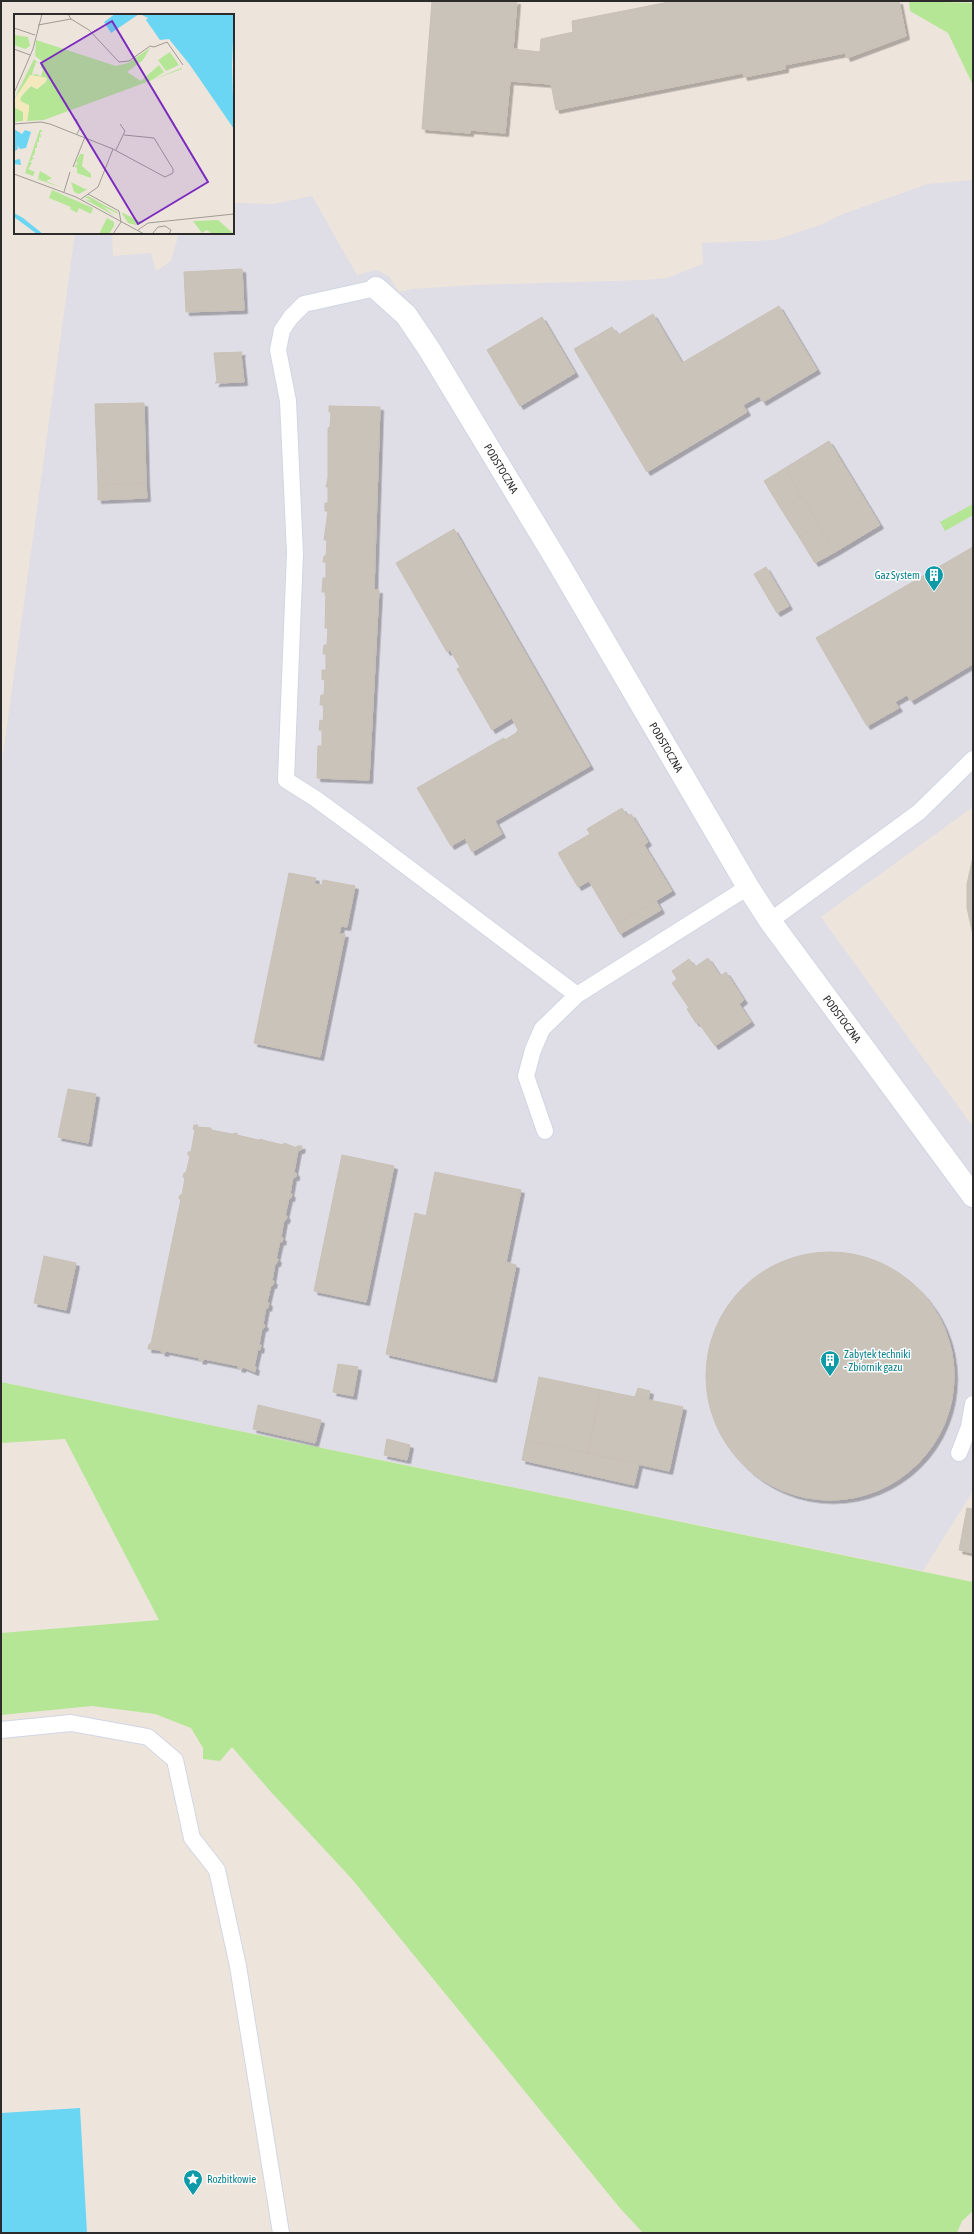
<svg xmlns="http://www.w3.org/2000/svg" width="974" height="2234" viewBox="0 0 974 2234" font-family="'Asap Condensed',sans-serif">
<defs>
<filter id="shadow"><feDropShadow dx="3.5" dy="3.5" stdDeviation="0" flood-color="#0004"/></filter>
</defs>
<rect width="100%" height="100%" fill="#ede5dc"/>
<polygon fill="#dfdde5" points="973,180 973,807 821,917 973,1127 973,1491 923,1571 1,1382 1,769 75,233 112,233 113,256 151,253 156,271 171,261 179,233 233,233 233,203 273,204 312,196 357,275 376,270 389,276 399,292 412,289 474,285 646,280 667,278 703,264 702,243 775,240 820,225 843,214 928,184"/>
<g fill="#b5e696">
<polygon points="909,1 973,3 973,85 948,33 910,11"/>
<polygon points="973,504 973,515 945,531 940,522"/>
<polygon points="1,1382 973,1582 973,2211 962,2221 957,2233 643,2233 619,2207 351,1878 271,1792 232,1747 220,1761 203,1759 203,1748 191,1728 155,1714 92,1706 1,1715 1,1633 159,1620 65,1439 1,1443"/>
</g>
<polygon fill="#6ad6f4" points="80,2108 87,2233 1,2233 1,2113"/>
<g fill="#c9c3ba" stroke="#c9c1b5" filter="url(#shadow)">
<polygon points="432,1 517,1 513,49 540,52 541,39 573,32 572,21 674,1 899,1 906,36 847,58 845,53 785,65 785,69 744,77 743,73 556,110 551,84 510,81 505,133 470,130 470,133 422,129"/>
<polygon points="242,269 244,310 186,312 184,272"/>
<polygon points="779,306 817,370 763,402 759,396 743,405 747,412 647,472 574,349 612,327 618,335 653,314 682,363"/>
<polygon points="542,317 575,373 520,406 487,350"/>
<polygon points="242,352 241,354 244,382 215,383 217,381 214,353"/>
<polygon points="144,403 146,483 98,485 95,404"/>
<polygon points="329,406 380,407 374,590 379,590 369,780 317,778 318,746 322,746 322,730 319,730 320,720 323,721 324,705 320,705 321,695 324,695 325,679 322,680 322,670 326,670 326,654 323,654 324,645 327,645 328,628 325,628 326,592 322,592 323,578 326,578 326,562 323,562 324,556 326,556 327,540 324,540 328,511 325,511 325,503 328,503 328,487 326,487 328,478 328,428 330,427 331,412 329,412"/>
<polygon points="829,441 880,525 835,552 785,468"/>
<polygon points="785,468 802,496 781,509 764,481"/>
<polygon points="146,483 147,498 98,500 98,485"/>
<polygon points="802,496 819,525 799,537 781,509"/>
<polygon points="819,525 835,552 815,563 799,537"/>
<polygon points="454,529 590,766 495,821 502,834 472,852 465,838 451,846 417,788 504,738 505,740 516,733 518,730 512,718 492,730 457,669 460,667 450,650 447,652 396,563"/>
<polygon points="973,547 973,664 911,701 907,695 895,702 899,708 867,726 816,638"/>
<polygon points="766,567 789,606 777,613 754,574"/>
<polygon points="622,808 627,816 631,814 648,842 644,845 672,891 615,925 589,881 578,887 558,853 590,834 587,829"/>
<polygon points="973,857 973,935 967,908 967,884"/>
<polygon points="289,873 316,878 314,884 322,885 323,880 355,886 347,927 341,926 339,934 345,934 320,1057 254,1043"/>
<polygon points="656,901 661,910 620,934 615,925"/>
<polygon points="708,958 720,976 726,972 744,1000 739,1004 751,1022 715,1046 698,1022 696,1023 687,1009 689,1008 672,983 677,979 672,971 689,959 695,967"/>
<polygon points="68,1089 96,1094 88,1143 58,1137"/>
<polygon points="194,1125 198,1125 197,1127 211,1128 211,1130 232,1134 237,1133 237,1135 258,1140 263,1139 262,1140 283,1145 284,1143 297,1148 297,1146 302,1146 301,1150 298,1150 294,1172 296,1173 296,1177 293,1177 290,1194 292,1194 291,1198 289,1198 285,1216 287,1216 286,1220 284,1220 281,1237 283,1238 282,1242 280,1241 276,1259 278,1259 277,1263 275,1263 272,1281 274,1281 273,1285 271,1285 267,1302 269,1303 268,1308 266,1307 263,1324 265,1325 264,1328 262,1328 259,1345 261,1345 260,1350 258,1349 254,1367 256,1367 255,1372 243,1367 242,1369 238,1368 239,1366 204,1359 203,1361 199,1360 200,1358 166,1351 165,1353 161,1352 162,1350 148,1349 149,1344 151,1344 181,1199 179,1199 180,1195 182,1195 185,1178 183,1177 184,1173 186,1173 190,1156 188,1155 188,1152 191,1152 195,1130 193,1129"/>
<polygon points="342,1155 394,1166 366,1302 314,1291"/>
<polygon points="435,1172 521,1190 506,1262 516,1265 493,1379 386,1354 415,1213 426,1216"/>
<circle cx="830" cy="1376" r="124"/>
<polygon points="44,1256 76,1263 66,1310 34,1303"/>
<polygon points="338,1364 358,1367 353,1396 333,1392"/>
<polygon points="539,1377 601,1390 588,1453 526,1440"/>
<polygon points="638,1388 650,1391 648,1400 635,1397"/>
<polygon points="601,1390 683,1407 669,1471 588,1453"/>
<polygon points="258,1405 321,1420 315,1443 253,1429"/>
<polygon points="387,1439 410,1445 407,1460 384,1455"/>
<polygon points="526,1440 639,1464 634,1485 522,1460"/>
<polygon points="967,1508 973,1509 973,1553 959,1550"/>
</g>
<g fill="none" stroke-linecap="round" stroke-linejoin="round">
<defs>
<g id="service">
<polyline points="376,288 304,304 291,317 282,330 278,350 288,401 295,553 286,780 316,799 361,832 577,995"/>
<polyline points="770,921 919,812 973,759"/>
<polyline points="545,1131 526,1076 533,1050 542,1029 577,995 748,887"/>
<polyline points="959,1453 969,1427 973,1404"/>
<polyline points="1,1730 71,1723 148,1737 175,1760 192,1838 217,1870 238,1966 281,2233"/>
</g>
<g id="minor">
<path id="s1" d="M 376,288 L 406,315 L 429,349 L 559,564 L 748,887 L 770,921 L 973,1196"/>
</g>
</defs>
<use href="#service" stroke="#d1d6e4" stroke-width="18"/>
<use href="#minor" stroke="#d1d6e4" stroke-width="24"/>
<use href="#service" stroke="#fff" stroke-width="16"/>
<use href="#minor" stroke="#fff" stroke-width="22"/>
</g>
<defs>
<symbol id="building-pin" viewBox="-11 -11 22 30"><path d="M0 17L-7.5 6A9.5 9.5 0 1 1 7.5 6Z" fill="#0f9aa8" stroke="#fff"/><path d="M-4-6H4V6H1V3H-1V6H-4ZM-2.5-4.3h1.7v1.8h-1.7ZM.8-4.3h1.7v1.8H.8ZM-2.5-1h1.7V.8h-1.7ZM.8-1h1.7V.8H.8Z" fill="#fff"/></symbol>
<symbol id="sight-pin" viewBox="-11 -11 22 30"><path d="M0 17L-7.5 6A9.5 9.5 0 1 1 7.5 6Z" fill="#0f9aa8" stroke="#fff"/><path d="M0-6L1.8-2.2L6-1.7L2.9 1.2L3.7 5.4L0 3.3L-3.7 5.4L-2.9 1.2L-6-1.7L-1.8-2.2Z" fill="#fff"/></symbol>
</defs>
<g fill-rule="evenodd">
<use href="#building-pin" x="923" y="564" width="22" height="30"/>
<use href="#building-pin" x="819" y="1349" width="22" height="30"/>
<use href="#sight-pin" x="182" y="2168" width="22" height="30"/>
</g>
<g text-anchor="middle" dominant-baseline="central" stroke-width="3" stroke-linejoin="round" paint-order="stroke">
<g font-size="11" fill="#2b2b2b" stroke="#fff">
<text stroke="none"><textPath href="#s1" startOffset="221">PODSTOCZNA</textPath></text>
<text stroke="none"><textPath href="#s1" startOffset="545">PODSTOCZNA</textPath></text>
<text stroke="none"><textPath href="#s1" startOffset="869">PODSTOCZNA</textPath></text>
</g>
<g font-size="11" fill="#0d838f" stroke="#fff" text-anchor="start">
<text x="920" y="575" text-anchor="end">Gaz System</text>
<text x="844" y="1354">Zabytek techniki<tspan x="844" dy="13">- Zbiornik gazu</tspan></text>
<text x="207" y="2179">Rozbitkowie</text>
</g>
</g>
<g transform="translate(14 14)">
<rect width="220" height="220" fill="#ede5dc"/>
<path d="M 0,21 L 14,23 L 16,32 L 11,35 L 0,31 ZM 22,26 L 102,52 L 114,49 L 136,34 L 129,46 L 113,58 L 127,67 L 145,51 L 150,58 L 138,66 L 167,54 L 168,55 L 30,106 L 13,107 L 15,95 L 5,85 L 17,72 L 23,75 L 32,68 L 33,64 L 16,61 L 23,60 L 27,63 L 29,55 L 27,54 L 28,47 L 21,42 ZM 156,38 L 165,51 L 152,57 L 144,46 ZM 20,45 L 25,50 L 22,48 L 18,60 L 0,85 ZM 0,93 L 9,98 L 9,107 L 0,108 ZM 26,115 L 29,118 L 26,118 L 27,123 L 25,123 L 25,128 L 23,128 L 23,134 L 21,134 L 21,139 L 18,143 L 20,144 L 16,148 L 18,149 L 14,155 L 21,158 L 19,162 L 11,159 ZM 66,140 L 70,140 L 68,152 L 77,160 L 77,164 L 63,159 L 63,154 L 60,152 L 64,150 L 62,148 ZM 26,157 L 38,164 L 32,167 L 49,174 L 23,165 L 26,165 L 24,164 ZM 57,168 L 71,175 L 73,174 L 72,176 L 65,180 L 60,178 ZM 38,176 L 79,194 L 77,200 L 65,194 L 63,199 L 56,195 L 57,193 L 35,184 ZM 74,182 L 103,198 L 104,200 L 88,192 L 101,202 L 70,185 L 78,187 L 71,183 ZM 107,198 L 125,207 L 130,208 L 122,211 L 114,209 ZM 93,204 L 100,208 L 100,212 L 95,220 L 85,220 ZM 204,206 L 220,220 L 198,220 L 193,216 L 188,219 L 179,207 Z" fill="#b5e696"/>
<path d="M 16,61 L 33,64 L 31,68 L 23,75 L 17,72 L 8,80 L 6,87 L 15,91 L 15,95 L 13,107 L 9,107 L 9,98 L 0,93 L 0,87 Z" fill="#f4e9bd"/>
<path d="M 101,0 L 125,0 L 97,19 L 90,8 ZM 220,0 L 218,52 L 220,115 L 176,51 L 155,25 L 146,26 L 132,6 L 134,4 L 128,1 ZM 0,115 L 8,120 L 11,116 L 17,118 L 12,134 L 6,135 L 3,131 L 4,135 L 1,137 L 1,146 L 6,145 L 7,151 L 0,150 ZM 0,199 L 9,204 L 29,220 L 23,220 L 0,203 Z" fill="#6ad6f4"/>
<path fill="none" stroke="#6ad6f4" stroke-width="2" d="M 208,0 L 204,17 L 204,56 L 220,89"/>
<path fill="none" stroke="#9f9b95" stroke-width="1" d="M 54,0 L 57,5 L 75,16 L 105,48 L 115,47 L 136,32 L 140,33 L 153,28 L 169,51M 24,11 L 57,5M 0,14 L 21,21M 0,35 L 16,41M 0,79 L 19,35 L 28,0M 62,105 L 66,114 L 63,120M 0,110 L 27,108 L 36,110 L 99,135 L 151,163 L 159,159 L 159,155 L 140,124 L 110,121M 102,136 L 111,117 L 106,110M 59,153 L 71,123M 0,160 L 62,183 L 130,220M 50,178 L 56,158M 74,180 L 105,197 L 107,208 L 99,220M 67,185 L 84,173 L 99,135M 124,216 L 134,209 L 220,200M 138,220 L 144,213 L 151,212 L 157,216 L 155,220"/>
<path fill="#7b2cbf" fill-opacity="0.15" stroke="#7b2cbf" stroke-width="2" d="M 98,7 L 194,168 L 124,210 L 27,49 Z"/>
<rect width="220" height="220" fill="none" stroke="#2b2b2b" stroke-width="2"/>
</g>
<rect width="974" height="2234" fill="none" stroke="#2b2b2b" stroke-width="4"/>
</svg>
